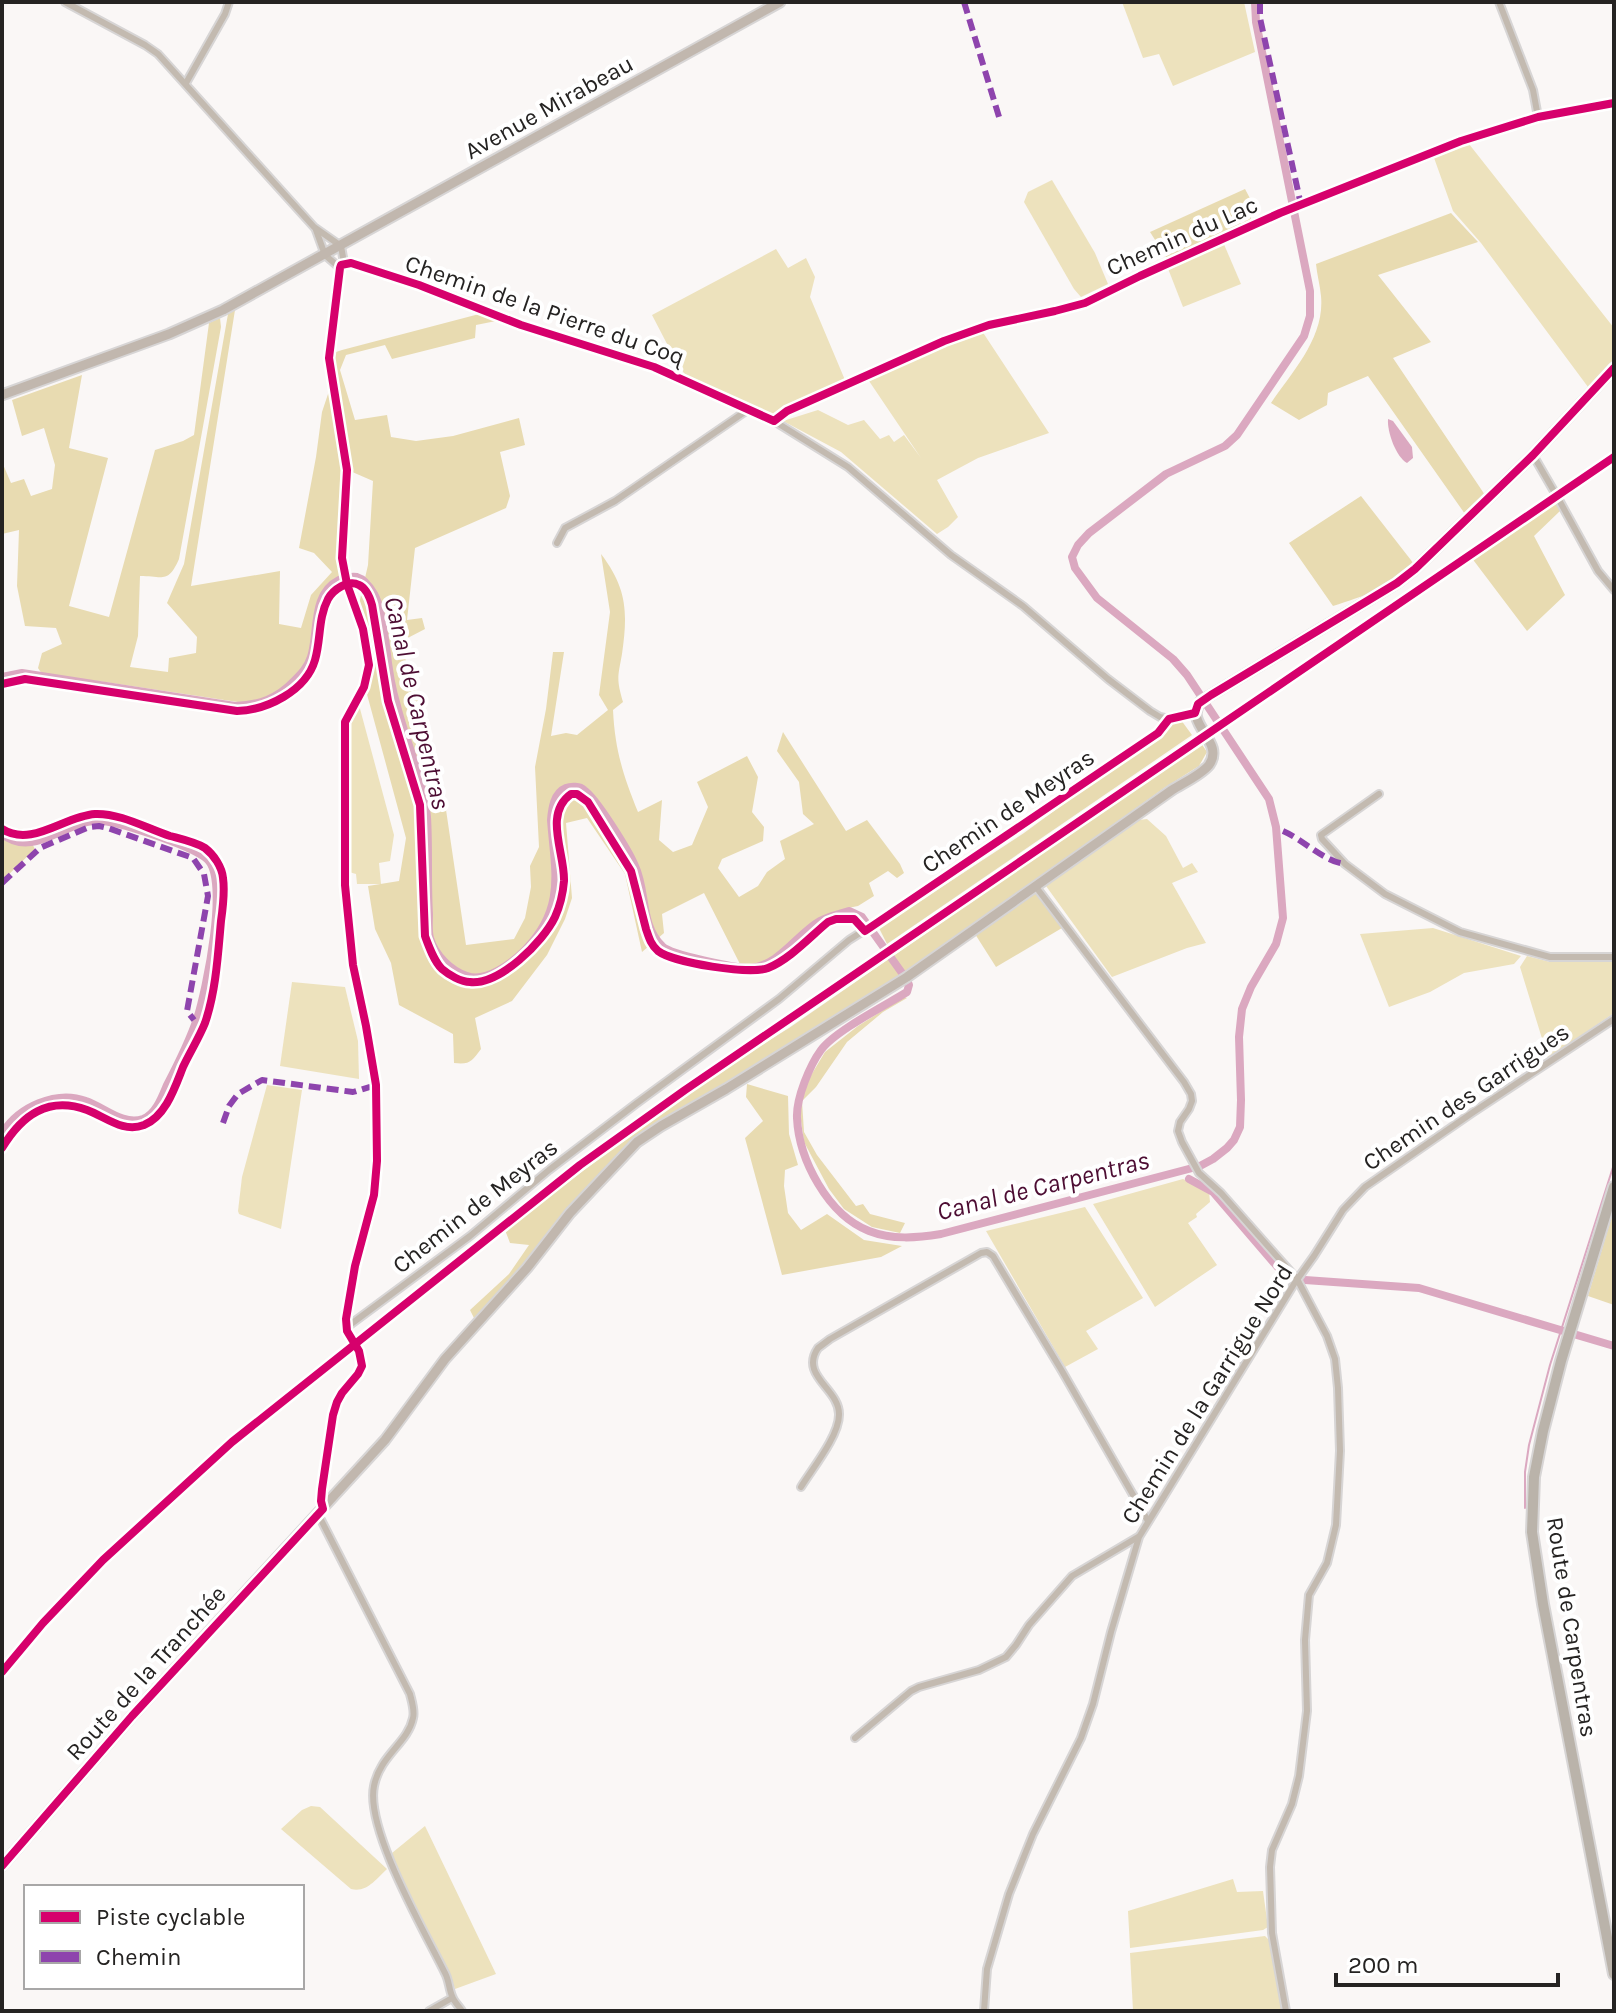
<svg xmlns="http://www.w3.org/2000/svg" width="1616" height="2013" viewBox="0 0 1616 2013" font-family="Karla,sans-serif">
<rect width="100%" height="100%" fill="#faf7f6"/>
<g fill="#ede2bd">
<polygon points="1122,2 1244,2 1255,52 1173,86 1159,54 1143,58"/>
<polygon points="1469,144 1614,328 1614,359 1588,387 1481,243 1453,211 1433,155"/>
<polygon points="1052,180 1095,253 1108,284 1081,297 1074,289 1024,202 1028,192"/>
<polygon points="1223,242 1241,284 1183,307 1167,266"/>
<polygon points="776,249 788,268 806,258 815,277 810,297 845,380 775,415 765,413 687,377 678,365 652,315"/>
<polygon points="982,331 1049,433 978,458 937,480 958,517 948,527 937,534 841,452 783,421 818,410 848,425 864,420 880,439 889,435 894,442 904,435 921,458 867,378"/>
<polygon points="359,705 394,835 390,861 379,863 381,884 357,884 356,874 349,872 345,729"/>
<polygon points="1147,819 1166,836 1183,868 1192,863 1198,872 1172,883 1206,943 1187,948 1112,977 1046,886 1139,820"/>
<polygon points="1433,928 1521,956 1514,964 1464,973 1430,992 1389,1007 1360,934"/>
<polygon points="1527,956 1550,962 1614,962 1614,1013 1548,1058 1520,967"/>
<polygon points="292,982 345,987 358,1041 359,1079 280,1066"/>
<polygon points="267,1085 302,1090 281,1229 239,1214 238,1211 242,1177"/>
<polygon points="1183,1179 1209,1192 1210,1202 1196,1214 1197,1217 1188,1223 1217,1265 1155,1307 1093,1204"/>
<polygon points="1085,1207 1143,1298 1086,1331 1098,1349 1065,1367 986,1231"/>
<path d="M 311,1806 L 320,1807 L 387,1869 C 376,1879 367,1893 351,1889 L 281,1829 L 302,1810 Z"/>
<polygon points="425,1826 496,1974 455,1989 451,1977 397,1868 392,1853"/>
<polygon points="1233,1879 1237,1892 1263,1891 1268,1927 1263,1930 1130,1948 1128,1911"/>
<polygon points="1265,1936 1269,1940 1283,2011 1133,2011 1130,1953"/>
</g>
<g fill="#e8dbb1">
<polygon points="1245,189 1253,204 1250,224 1168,260 1150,232"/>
<path d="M 1451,213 L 1478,242 L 1378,275 L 1431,342 L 1393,358 L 1485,495 L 1465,514 L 1368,376 L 1328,393 L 1327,405 L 1299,420 L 1271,403 C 1293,371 1325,337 1321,296 C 1320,285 1317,275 1316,264 Z"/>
<path d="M 235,310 L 191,586 L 280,571 L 279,624 L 301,628 L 311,595 L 332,572 L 314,553 L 299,548 L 316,457 L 322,412 L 331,385 L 333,414 L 341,464 L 339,577 C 317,597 316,611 312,639 C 311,645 311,652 309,658 C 301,683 274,698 251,704 L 105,682 L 42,674 L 38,668 L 42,653 L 62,644 L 56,628 L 25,626 L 17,586 L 19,530 L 2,534 L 2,462 L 11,483 L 24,479 L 31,496 L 52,489 L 55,465 L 44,428 L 22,436 L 12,400 L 82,375 L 69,448 L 108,458 L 69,606 L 109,617 L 155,450 L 183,441 L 194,435 L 209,323 L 220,318 L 221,327 L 179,559 C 168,584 163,576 140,576 L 138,636 L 130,667 L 168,672 L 169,658 L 196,653 L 197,637 L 167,603 L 184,564 L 228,314 Z"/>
<path d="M 483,313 L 501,320 L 476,325 L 475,338 L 392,359 L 385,345 L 346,355 L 340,370 L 355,420 L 387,415 L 391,437 L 416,441 L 453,436 L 519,418 L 525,445 L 500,452 L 510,496 L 506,508 L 415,548 L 407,620 L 422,618 L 425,629 L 400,642 L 431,741 L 445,803 L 466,945 L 514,939 L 525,918 L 531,887 L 530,866 L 539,847 L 535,767 L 546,709 L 553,652 L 564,652 L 551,736 L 566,733 L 577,735 L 608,710 L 599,695 L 610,612 L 601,554 C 627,588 628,612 622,654 C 618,677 616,678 623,702 L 613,710 C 615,750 623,775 638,812 L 662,800 L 659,840 L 673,852 L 692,845 L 708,807 L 697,782 L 747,756 L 758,777 L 752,812 L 764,827 L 763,841 L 722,859 L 718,868 L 739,897 L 758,886 L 767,872 L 785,859 L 780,841 L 814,824 L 803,814 L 799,782 L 777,751 L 783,732 L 846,831 L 867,820 L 900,864 L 904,873 L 897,878 L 888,871 L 869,883 L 874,896 L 858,906 L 848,908 L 831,918 L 769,968 L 750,969 L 742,968 L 704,893 L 662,914 L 664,933 L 642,952 L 625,874 L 587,818 L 566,823 L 572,898 L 565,919 L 547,955 L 512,1001 L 475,1018 L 481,1049 C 472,1061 470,1065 454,1063 L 453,1034 L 399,1005 L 391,963 L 375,929 L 368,886 L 399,881 L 406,838 L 365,687 L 369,680 L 371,654 L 359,604 L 368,565 L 373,481 L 350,471 L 332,360 L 333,353 L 342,350 Z"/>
<path d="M 1361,496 L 1414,564 C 1390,588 1364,596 1333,606 L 1289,543 Z"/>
<polygon points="1555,500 1560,511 1534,536 1565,595 1527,631 1471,557"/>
<polygon points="1181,720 1192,735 887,944 879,928 1024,833 1167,728 1171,723"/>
<polygon points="1201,743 1207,752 1199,766 1164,788 945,946 898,977 637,1139 619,1155 544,1237 524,1267 475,1320 470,1310 509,1274 529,1245 510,1243 505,1230 691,1089 789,1028"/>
<polygon points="2,824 6,827 24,829 35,849 2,881"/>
<polygon points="1035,892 1062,928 996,967 975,934"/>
<polygon points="904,997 907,998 883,1012 847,1042 816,1087 802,1101 804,1132 817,1155 856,1206 863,1204 870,1214 905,1223 900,1233 872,1227 844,1209 829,1189 804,1142 800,1114 801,1092 825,1052 858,1026"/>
<polygon points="747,1084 788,1096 789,1134 798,1165 785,1170 784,1186 788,1213 801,1230 827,1214 864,1240 902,1246 881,1257 782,1275 745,1138 763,1121 746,1097"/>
<polygon points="1614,1209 1614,1305 1588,1296"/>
</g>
<path fill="#dba8c0" d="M 1388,419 L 1393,421 L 1412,447 L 1413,458 L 1407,463 C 1396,457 1387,432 1388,419 Z"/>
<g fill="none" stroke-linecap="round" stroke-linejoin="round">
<polyline stroke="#dba8c0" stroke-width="2" points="1525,1508 1525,1472 1529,1445 1550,1365 1614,1164"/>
<g stroke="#dba8c0" stroke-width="8">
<path d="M 2,677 L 22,673 L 235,706 C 259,705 277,699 294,681 C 301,674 308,667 311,657 C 319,632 311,594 339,580 C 344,578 351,576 357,577 C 364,579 370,587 374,594 C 382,609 383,629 386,646 C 388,666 391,687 397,706 C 406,743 424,779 427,817 C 429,849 427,882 429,914 C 429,922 428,931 430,938 C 435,955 451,971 467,976 C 486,983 512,963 525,950 C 566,908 555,872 551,820 C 552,808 554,793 566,788 C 571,786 580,786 584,790 C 596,798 629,851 635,866 C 647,891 640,925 662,946 C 671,955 735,968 750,968 C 779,966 797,934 820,921 C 829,916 840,914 849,911 L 862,917 L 907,980 L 909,985 L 907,992 C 886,1005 835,1031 821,1050 C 810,1065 796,1098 797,1118 C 799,1160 828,1215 869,1231 C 892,1240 917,1238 941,1234 L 1200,1166 L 1213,1159 L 1227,1148 L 1234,1140 L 1240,1127 L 1241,1100 L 1239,1037 L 1242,1009 L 1251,987 L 1276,944 L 1283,918 L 1276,827 L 1269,799 L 1187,675 L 1173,659 L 1097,598 L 1075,568 L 1072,557 L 1078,545 L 1089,533 L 1166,474 L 1225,446 L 1237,435 L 1304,336 L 1310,316 L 1310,291 L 1256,22 L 1255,2"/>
<path d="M 2,834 C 32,858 62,824 93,821 C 112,818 192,846 207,859 C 230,879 206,991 197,1019 C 189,1042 178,1064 167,1085 C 162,1097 156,1114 143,1119 C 123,1126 104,1107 86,1101 C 56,1090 18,1107 2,1134"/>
<polyline points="1189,1179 1213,1192 1281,1271 1290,1277"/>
<polyline points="1305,1280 1419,1288 1614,1346"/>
</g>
<defs>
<g id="street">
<polyline points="65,2 145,45 158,54 314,227 341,246 344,263 340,268 329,358 347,470 342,558 347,584 363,629 369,665 364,687 345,722 345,885 353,965 366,1026 376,1085 377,1161 374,1195 355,1266 346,1319 347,1331 359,1351 362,1366 358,1374 342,1393 337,1402 333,1415 322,1489 321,1501 323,1509"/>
<polyline points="1499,2 1533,90 1538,117"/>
<polyline points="186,83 225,14 229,2"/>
<polyline points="316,230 325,255 340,268"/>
<polyline points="344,263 351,263 419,285 521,325 654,367 774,421 848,467 951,555 1023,606 1108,679 1150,711 1160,717 1169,719 1195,713"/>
<polyline points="774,421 787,411 944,341 989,325 1055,311 1085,303 1140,276 1280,213 1461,141 1538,117 1614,103"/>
<polyline points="1533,455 1555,493"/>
<polyline points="1559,500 1598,571 1614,590"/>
<polyline points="557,543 565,528 615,501 749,409"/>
<polyline points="1379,794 1321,835 1322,839 1345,864 1385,894 1460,932 1550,957 1614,957"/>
<polyline points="1036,887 1184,1082 1191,1094 1192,1101 1189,1109 1180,1122 1178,1131 1182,1142 1199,1173 1221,1193 1297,1279 1327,1336 1335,1359 1338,1388 1340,1451 1336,1525 1327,1563 1309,1595 1305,1640 1307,1711 1299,1776 1292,1804 1272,1850 1270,1867 1272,1933 1286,2011"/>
<polyline points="347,1327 470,1236 549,1170 637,1103 779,999 849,940 931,888 1158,733 1169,719"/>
<path d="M 801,1487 C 812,1469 839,1436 839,1415 C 840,1389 799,1376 818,1348 L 830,1339 L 981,1253 L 987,1252 L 993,1256 L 1062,1371 L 1148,1521"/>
<path d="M 318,1514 L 410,1694 C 412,1702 415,1711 413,1718 C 408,1743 380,1755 374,1786 C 365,1829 425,1932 445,1973 C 449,1980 449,1989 452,1996 C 454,2002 459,2006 462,2011"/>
<polyline points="855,1738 911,1691 919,1687 979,1670 1006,1657 1016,1645 1029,1625 1072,1576 1138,1537"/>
<polyline points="429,2011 452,1998"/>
<polyline points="984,2011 987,1969 1009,1894 1033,1834 1081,1738 1093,1704 1111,1632 1139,1537 1294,1284 1314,1256 1343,1210 1365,1187 1472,1113 1614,1019"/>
</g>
<g id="secondary">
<polyline points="2,395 169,334 223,310 780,2"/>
<path d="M 2,1866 L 132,1716 L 385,1440 L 445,1359 L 527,1268 L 570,1213 L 637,1142 L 661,1126 L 726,1089 L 907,977 L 1172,790 C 1183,783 1201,775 1209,765 C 1226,741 1182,724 1201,701 L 1397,583 L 1415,569 L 1533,455 L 1614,368"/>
</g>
<polyline id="primary" points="1614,1187 1561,1361 1543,1431 1534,1477 1532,1532 1543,1604 1614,1974"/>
</defs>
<use href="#street" stroke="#d7d5d5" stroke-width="10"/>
<use href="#secondary" stroke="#d7d5d5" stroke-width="13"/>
<use href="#primary" stroke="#d7d5d5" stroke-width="14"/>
<use href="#street" stroke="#c3bab0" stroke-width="6"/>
<use href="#secondary" stroke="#c1b7ae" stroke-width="9"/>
<use href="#primary" stroke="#bab3aa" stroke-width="10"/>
<g stroke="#8e44ad" stroke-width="6" stroke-dasharray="12 6" stroke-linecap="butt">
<polyline points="964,2 1000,120"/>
<polyline points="1260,2 1260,18 1301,205"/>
<path d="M 1283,831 C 1302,839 1325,862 1345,864"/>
<polyline points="2,883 40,848 89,827 99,826 108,828 193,858 204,874 208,896 187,1011 194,1020"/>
<polyline points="223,1123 229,1106 238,1094 262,1080 353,1092 376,1085"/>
</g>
<defs>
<g id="cycleway">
<path d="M 2,684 L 25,679 L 237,711 C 267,710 306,691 315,660 C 321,640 318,618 328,599 C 333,590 348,579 359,585 C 366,588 370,598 372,605 L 388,701 L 420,805 L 425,936 C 429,947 434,961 442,969 C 449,975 461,982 470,982 C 500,985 543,942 555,917 C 560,906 563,893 564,881 C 565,853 543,814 571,794 L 577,794 L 588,802 L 631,871 L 646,929 C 649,938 651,945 658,951 C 674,963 750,975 768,968 C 789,960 811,936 828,922 L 836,919 L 854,919 L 865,931 L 1158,733 L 1169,719 L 1195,713 L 1198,704 L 1211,695 L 1397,583 L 1415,569 L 1533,455 L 1614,368"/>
<path d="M 2,829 C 32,848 64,816 95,814 C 120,813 146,828 170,836 C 181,839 195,842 205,848 C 214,855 222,867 223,878 C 225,892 223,907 221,921 C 218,954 216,991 205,1023 C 199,1038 190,1052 183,1067 C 175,1087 166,1116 144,1125 C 123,1133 106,1117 87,1110 C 48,1096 22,1115 2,1148"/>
<polyline points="2,1672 43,1623 103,1560 232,1442 580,1165 685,1090 1614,457"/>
<polyline points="2,1866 132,1716 323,1509 321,1501 322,1489 333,1415 337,1402 342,1393 358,1374 362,1366 359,1351 347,1331 346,1319 355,1266 374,1195 377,1161 376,1085 366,1026 353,965 345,885 345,722 364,687 369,665 363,629 347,584 342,558 347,470 329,358 340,268 341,265 351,263 419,285 521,325 654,367 774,421 787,411 944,341 989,325 1055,311 1085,303 1140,276 1280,213 1461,141 1538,117 1614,103"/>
</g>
</defs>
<use href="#cycleway" stroke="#fff" stroke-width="13"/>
<use href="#cycleway" stroke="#d6006c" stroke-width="8"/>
</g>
<g text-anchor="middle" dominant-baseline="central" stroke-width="8" stroke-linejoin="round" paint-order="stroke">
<g font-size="24" fill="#252322" stroke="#fff">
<text transform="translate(549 107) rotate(-29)">Avenue Mirabeau</text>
<text transform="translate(1182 236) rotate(-24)">Chemin du Lac</text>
<text transform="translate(545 310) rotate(19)">Chemin de la Pierre du Coq</text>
<text transform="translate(1008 811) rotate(-34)">Chemin de Meyras</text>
<text transform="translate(1466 1097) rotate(-34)">Chemin des Garrigues</text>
<text transform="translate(475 1206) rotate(-38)">Chemin de Meyras</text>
<text transform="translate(1207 1394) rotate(-58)">Chemin de la Garrigue Nord</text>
<text transform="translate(1572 1627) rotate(81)">Route de Carpentras</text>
<text transform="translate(146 1673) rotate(-48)">Route de la Tranchée</text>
</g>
<g font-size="26" font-style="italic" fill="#4d0d33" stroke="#fff">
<text transform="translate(417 703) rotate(77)">Canal de Carpentras</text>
<text transform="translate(1043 1186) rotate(-14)">Canal de Carpentras</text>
</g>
</g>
<rect width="1616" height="2013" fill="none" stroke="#252322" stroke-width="8"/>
<rect x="24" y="1885" width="280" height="104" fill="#ffffff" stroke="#a8a7a7" stroke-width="2"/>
<rect x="40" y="1911" width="40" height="12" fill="#d6006c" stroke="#a8a7a7" stroke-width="2"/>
<text x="96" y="1925" font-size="24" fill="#252322">Piste cyclable</text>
<rect x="40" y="1951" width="40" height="12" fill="#8e44ad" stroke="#a8a7a7" stroke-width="2"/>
<text x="96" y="1965" font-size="24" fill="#252322">Chemin</text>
<path d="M1336 1973v12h222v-12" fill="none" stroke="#252322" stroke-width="4"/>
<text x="1348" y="1973" font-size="24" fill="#252322" stroke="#ffffff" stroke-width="6" paint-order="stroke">200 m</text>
</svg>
